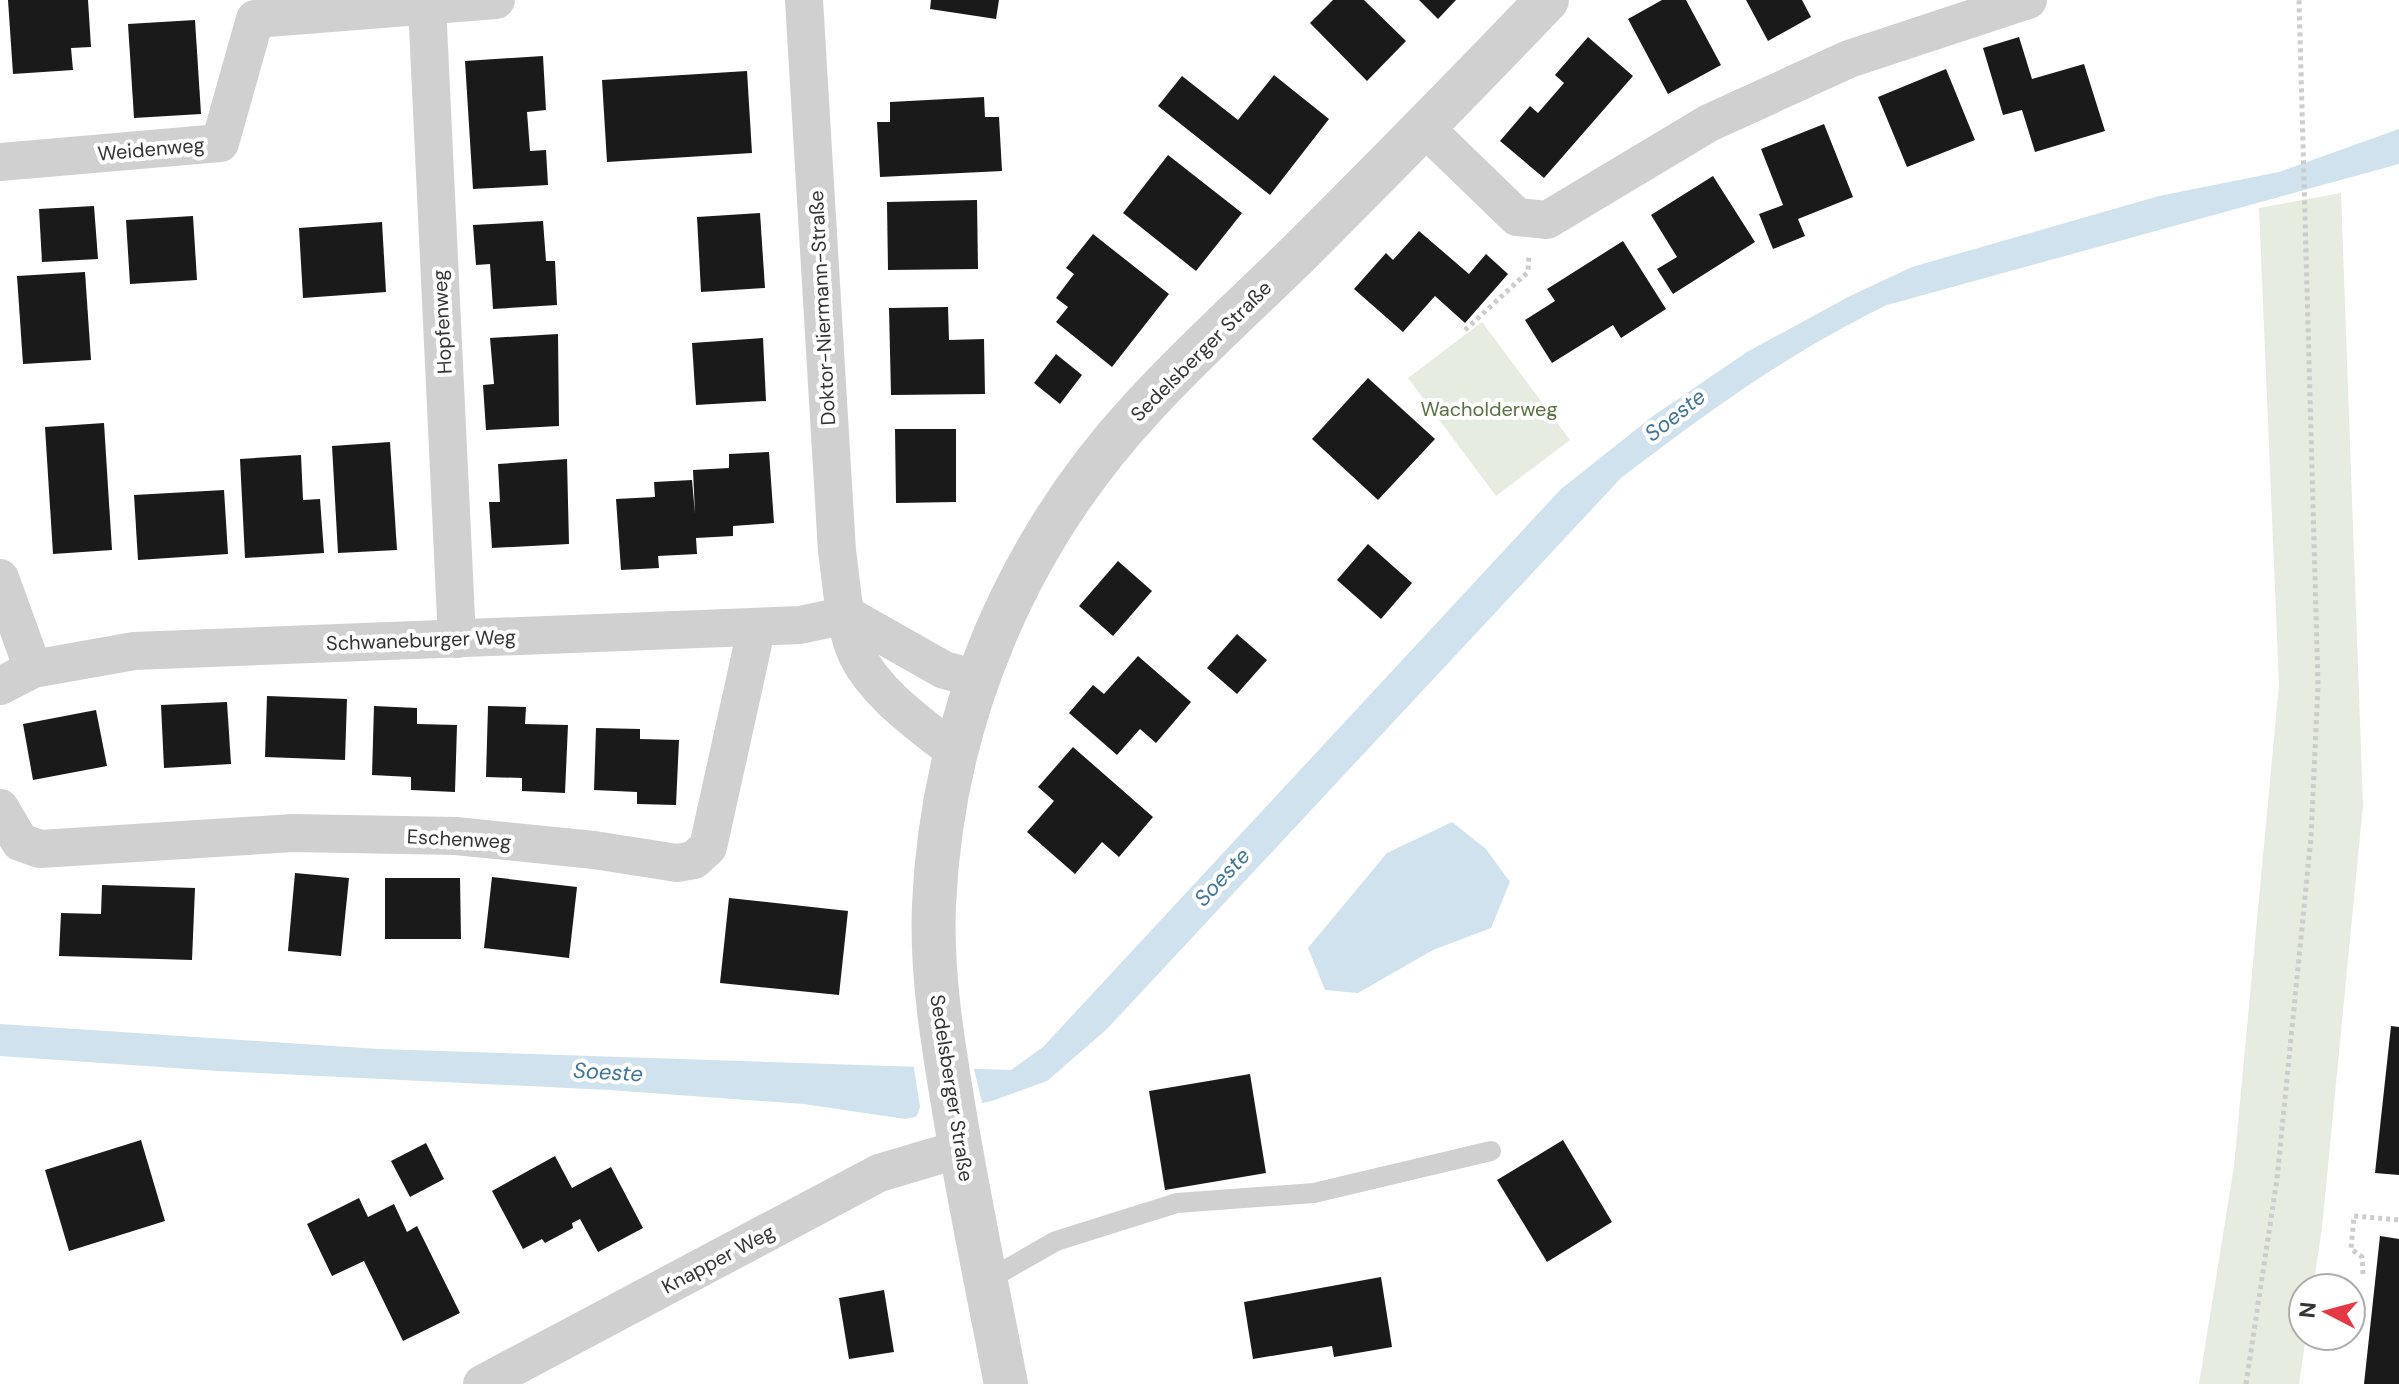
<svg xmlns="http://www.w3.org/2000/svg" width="2399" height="1384" viewBox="0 0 2399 1384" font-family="'DM Sans',sans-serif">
<rect width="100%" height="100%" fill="#fff"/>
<g fill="#e6ecdf">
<polygon points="2341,193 2363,805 2322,1228 2313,1288 2303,1288 2306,1336 2299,1384 2199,1384 2234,1166 2279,685 2259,208"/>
<polygon points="1482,322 1570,440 1496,496 1408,378"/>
</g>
<g fill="#cfe2ee">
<path d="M 2399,129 L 2399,164 L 1887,305 C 1788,353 1708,412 1621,478 L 1106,1030 L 1047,1081 L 992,1101 L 905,1119 L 804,1104 L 609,1090 L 218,1071 L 0,1056 L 0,1024 L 379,1049 L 1011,1070 L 1043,1047 L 1561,489 L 1653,416 L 1747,352 L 1850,296 L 1912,267 L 2159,196 L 2279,172 Z"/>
<polygon points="1452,822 1486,849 1510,882 1491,928 1433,950 1358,993 1325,990 1308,948 1387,853"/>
</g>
<polygon fill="#fff" points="913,1062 973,1065 983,1107 915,1121 920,1107"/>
<g fill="#1a1a1a">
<polygon points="8,0 88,0 91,47 71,48 73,70 13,74"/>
<polygon points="931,0 999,0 996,19 930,9"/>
<polygon points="1333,0 1364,0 1406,41 1367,81 1310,23"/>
<polygon points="1419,0 1456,0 1438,19"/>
<polygon points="1662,0 1686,0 1721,65 1668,94 1628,19"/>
<polygon points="1746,0 1802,0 1811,17 1768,41"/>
<polygon points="195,20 201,114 134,118 128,24"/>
<polygon points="1588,37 1633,76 1544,178 1500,141 1530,106 1538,113 1564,83 1555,75"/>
<polygon points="2019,37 2032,79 2084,64 2105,131 2035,152 2022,110 2003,115 1983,48"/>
<polygon points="543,56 546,110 527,112 530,151 546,150 548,185 473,189 465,61"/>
<polygon points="1946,69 1975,140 1907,167 1878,97"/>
<polygon points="747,71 752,153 607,162 602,80"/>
<polygon points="1274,75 1329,119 1270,195 1158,106 1182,76 1238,120"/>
<polygon points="984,97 985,117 999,117 1002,171 880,177 877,122 890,122 890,102"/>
<polygon points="1824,124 1853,197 1798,219 1805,236 1773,249 1759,214 1783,205 1761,149"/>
<polygon points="1168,155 1242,213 1196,271 1123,213"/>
<polygon points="1713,176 1755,242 1673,294 1657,269 1677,257 1651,215"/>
<polygon points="977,200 978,269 888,270 887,202"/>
<polygon points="94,206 98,259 42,262 39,209"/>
<polygon points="760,213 765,288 701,292 697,217"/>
<polygon points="193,216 197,280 130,284 126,220"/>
<polygon points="543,221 546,261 555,261 557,305 493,309 490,264 476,265 473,225"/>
<polygon points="382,222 386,292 303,298 299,228"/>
<polygon points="1419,231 1469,274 1486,254 1508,274 1465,323 1435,296 1403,332 1354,289 1386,253 1393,260"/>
<polygon points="1093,234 1169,294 1112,367 1056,322 1068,307 1056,298 1074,274 1066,268"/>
<polygon points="1623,241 1666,309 1621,338 1613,325 1552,363 1525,320 1555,301 1547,289"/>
<polygon points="85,272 91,360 23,364 17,276"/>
<polygon points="948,307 949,340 984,339 985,394 891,395 889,308"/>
<polygon points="558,334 559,426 486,430 483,385 494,384 490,338"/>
<polygon points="763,338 766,401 696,405 692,343"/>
<polygon points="1056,354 1082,375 1060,404 1034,383"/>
<polygon points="1368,378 1435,439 1378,500 1312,439"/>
<polygon points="104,423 112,550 53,554 45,427"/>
<polygon points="895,429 956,429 956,502 896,503"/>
<polygon points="390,442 397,550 338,553 332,446"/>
<polygon points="769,452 774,523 733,526 733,536 696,538 697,554 658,556 659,568 621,570 616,499 655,497 654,482 692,480 695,514 693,470 729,468 729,454"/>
<polygon points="301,455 303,500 320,499 324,553 245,558 240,459"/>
<polygon points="567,459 569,544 492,548 489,502 500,502 498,464"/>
<polygon points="224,490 228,554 138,560 134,495"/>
<polygon points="1368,544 1412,583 1381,619 1337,580"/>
<polygon points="1118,561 1152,591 1113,636 1079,606"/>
<polygon points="1237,634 1267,660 1237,694 1207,668"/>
<polygon points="1138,656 1191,702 1156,743 1140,729 1117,755 1069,713 1093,685 1104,694"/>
<polygon points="267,696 347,699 345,760 265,757"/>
<polygon points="227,702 231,764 164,768 161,705"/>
<polygon points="374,706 417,708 417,724 457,725 455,792 411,790 411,777 372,775"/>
<polygon points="488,706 526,707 525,724 568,725 565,793 522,791 522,778 486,777"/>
<polygon points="96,710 107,766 33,780 23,724"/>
<polygon points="596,728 640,729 640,739 679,740 676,805 637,804 637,792 594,790"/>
<polygon points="1073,747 1153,817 1119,857 1102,842 1075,874 1027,832 1054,801 1038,787"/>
<polygon points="295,873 349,878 341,956 288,951"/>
<polygon points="492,877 577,887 569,958 484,948"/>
<polygon points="385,878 460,878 461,939 385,939"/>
<polygon points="102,885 195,888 192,960 59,956 61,913 101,914"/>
<polygon points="729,898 848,911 839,995 720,983"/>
<polygon points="2391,1026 2399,1027 2399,1175 2375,1173"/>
<polygon points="1250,1074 1266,1173 1165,1190 1149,1091"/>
<polygon points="141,1140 165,1221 69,1251 45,1170"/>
<polygon points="1563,1140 1612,1222 1547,1262 1497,1180"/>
<polygon points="426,1143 444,1179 410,1197 391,1161"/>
<polygon points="555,1156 572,1188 611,1167 643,1228 598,1252 580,1219 572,1223 573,1228 545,1243 542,1239 523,1249 492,1191"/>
<polygon points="359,1198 368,1217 394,1204 407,1232 417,1226 460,1313 403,1341 364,1261 332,1276 307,1224"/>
<polygon points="2380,1236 2399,1239 2399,1384 2364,1384"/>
<polygon points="1381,1277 1392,1347 1334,1357 1332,1346 1253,1359 1244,1302"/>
<polygon points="884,1290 894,1352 849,1359 839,1298"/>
</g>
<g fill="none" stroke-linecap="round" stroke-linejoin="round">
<g stroke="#cdcdcd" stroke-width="5" stroke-dasharray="4 4" stroke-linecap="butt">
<polyline points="1465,330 1528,272 1529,255"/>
<polyline points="2363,1274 2362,1257 2351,1249 2354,1216 2399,1220"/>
<polyline points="2246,1384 2277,1179 2311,837 2318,685 2299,0"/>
</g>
<polyline stroke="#d0d0d0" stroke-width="20" points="986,1281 1056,1241 1177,1203 1314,1193 1491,1151"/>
<g stroke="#d0d0d0" stroke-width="38">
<path d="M 804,0 L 837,551 C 842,584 843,624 857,655 C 876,694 920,724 954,751"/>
<polyline points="427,5 457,639"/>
<polyline points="1425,128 1517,217 1547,220 1709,123 1849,59 2028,0"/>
<polyline points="0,162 220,143 255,19 496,0"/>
<polyline points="0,578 33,669"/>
<polyline points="847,615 944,670 978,679"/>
<polyline points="0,686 33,669 134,651 800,625 847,615"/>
<polyline points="0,808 20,842 40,849 293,833 456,836 594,850 677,863 694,860 708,847 753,644 753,627"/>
<polyline points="482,1384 879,1173 960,1149"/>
</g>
<path stroke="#d0d0d0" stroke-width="44" d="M 1006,1384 C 989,1297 971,1209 956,1122 C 944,1050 931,978 934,905 C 942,720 1016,544 1142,408 C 1191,354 1246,305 1298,254 C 1382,170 1465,86 1547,0"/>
</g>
<g text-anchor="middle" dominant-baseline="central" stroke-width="8" stroke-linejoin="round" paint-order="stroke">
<g font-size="20" fill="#333" stroke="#fff">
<text transform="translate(151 149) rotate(-5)">Weidenweg</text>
<text transform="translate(822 308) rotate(-93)">Doktor-Niermann-Straße</text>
<text transform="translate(442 322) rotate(-93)">Hopfenweg</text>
<text transform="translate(1201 351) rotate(-45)">Sedelsberger Straße</text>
<text transform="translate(421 640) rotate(-2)">Schwaneburger Weg</text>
<text transform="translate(459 839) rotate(3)">Eschenweg</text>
<text transform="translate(952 1088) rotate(81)">Sedelsberger Straße</text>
<text transform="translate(718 1259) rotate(-28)">Knapper Weg</text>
</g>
<g font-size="20" fill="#56703f" stroke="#fff">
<text x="1489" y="409">Wacholderweg</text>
</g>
<g font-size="22" font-style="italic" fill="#3f7597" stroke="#fff">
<text transform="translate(1675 415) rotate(-38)">Soeste</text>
<text transform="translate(1222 877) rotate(-47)">Soeste</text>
<text transform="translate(608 1072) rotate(3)">Soeste</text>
</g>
</g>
<g transform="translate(2327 1312) rotate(276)"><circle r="38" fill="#ffffff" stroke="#adadad" stroke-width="2"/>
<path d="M0-6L14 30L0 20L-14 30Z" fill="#e63946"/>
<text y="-12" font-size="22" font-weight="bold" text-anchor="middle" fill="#333333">N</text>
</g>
</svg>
